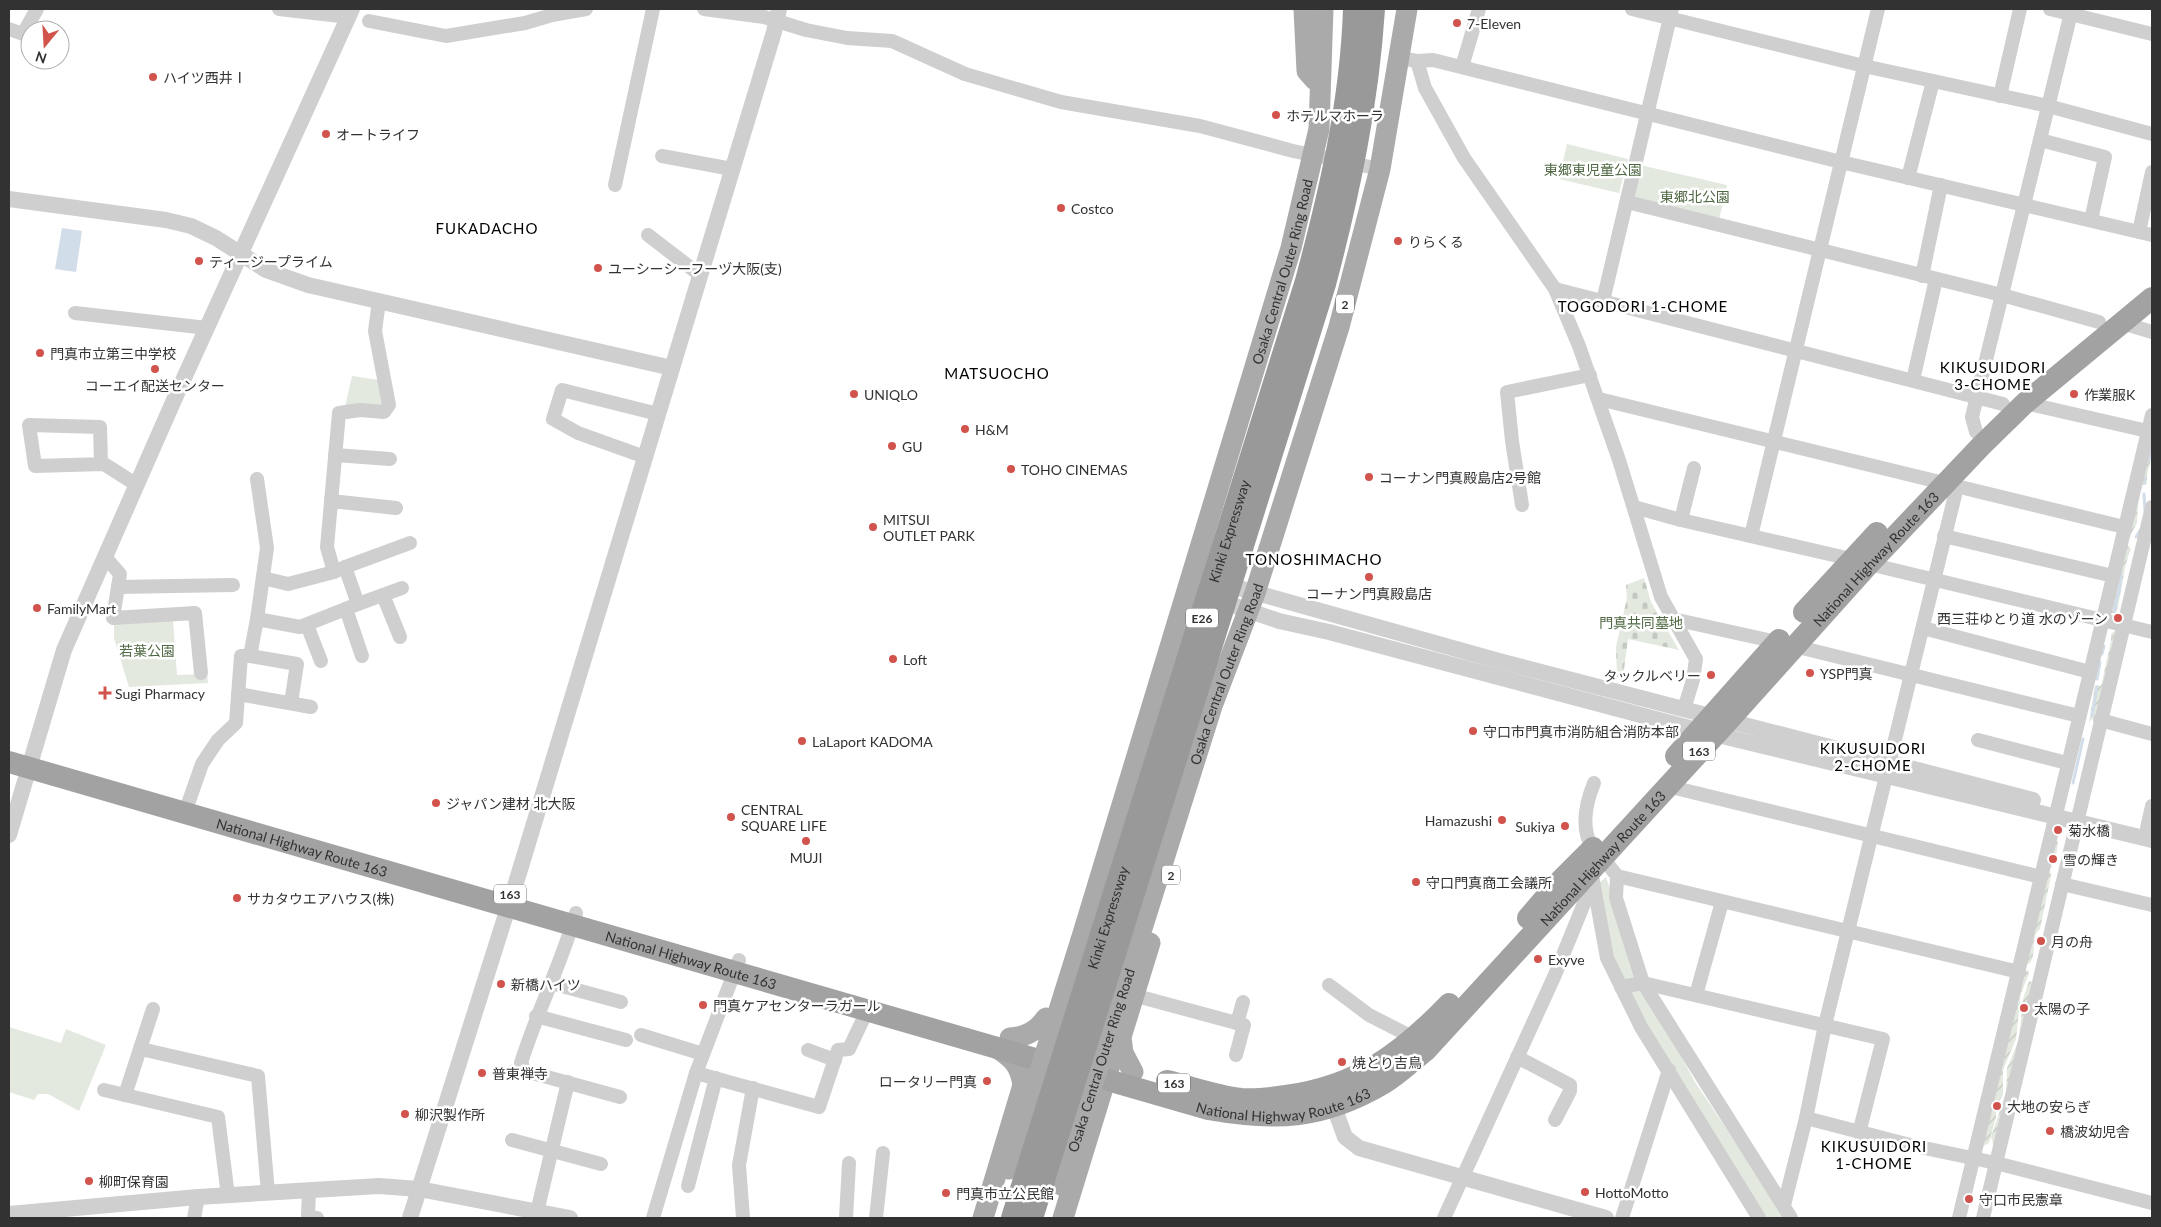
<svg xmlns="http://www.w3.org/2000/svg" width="2161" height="1227" viewBox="0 0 2161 1227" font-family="Lato,'Noto Sans JP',sans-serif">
<defs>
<pattern id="cemetery-stones" width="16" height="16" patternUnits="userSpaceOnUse" patternTransform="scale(1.25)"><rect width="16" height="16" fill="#e3e9df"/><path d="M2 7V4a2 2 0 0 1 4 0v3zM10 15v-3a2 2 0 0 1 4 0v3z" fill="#c3c8c0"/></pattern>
<pattern id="garden-furrows" width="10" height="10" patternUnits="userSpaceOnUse" patternTransform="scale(1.25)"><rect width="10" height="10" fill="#e3e9df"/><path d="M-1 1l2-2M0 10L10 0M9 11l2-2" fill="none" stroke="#c3c8c0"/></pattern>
</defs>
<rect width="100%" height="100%" fill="#fff"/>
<polygon fill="url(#cemetery-stones)" points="1644,578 1651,602 1679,650 1628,639 1623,677 1617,677 1616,647 1627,598 1626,585"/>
<g fill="#e3e9df">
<polygon points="1567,144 1628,159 1619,193 1559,179"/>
<polygon points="1640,165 1727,185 1719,220 1632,199"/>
<polygon points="352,376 379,380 385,403 381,408 345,407"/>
<polygon points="173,620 177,675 207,674 208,683 129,687 114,638 114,621"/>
<polygon points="1606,877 1641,983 1695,1082 1786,1218 1765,1218 1659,1046 1610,956 1598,884"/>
<polygon points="9,1027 61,1043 66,1029 106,1045 79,1111 48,1094 38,1094 34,1100 9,1092"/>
</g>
<g fill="url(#garden-furrows)">
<path d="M 2147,445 L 2152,450 C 2152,462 2146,471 2147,484 L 2139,486 L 2137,523 L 2126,544 L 2131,549 C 2122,569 2123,591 2116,613 L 2107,613 Z"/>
<polygon points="2117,629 2097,714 2089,722 2095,685 2101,686 2111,641 2111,634"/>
<path d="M 2054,840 L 2058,842 L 2056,857 L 2050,870 L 2051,876 L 2040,929 C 2029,938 2038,955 2029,964 L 2025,963 Z"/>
<polygon points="2023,969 2028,971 2029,974 2021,993 2016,1039 2003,1070 2003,1095 1996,1106 1996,1117 1989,1143 1983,1146"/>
<polygon points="2029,981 2035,983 1994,1147 1991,1137 2006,1093 2007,1068 2019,1040 2023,999"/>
</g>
<polygon fill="#d1dde9" points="62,228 82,231 76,272 55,269"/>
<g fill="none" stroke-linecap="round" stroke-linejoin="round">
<g stroke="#d1dde9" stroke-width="3">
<polyline points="2148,461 2151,453"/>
<polyline points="2144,483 2144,474"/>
<polyline points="2144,494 2145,511"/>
<polyline points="2136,537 2141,529"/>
<polyline points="2114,611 2120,586 2121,570"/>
<polyline points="2102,654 2104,646"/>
<polyline points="2097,679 2100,662"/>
<polyline points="2092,716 2097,687"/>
<polyline points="2073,783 2083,739"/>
</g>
<g stroke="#cfcfcf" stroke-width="14">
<polyline points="279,9 349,17"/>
<polyline points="704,9 764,17 806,30 847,38 892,41 965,74 1061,102 1200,126 1293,151 1380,169"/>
<polyline points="1632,9 1864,66 2048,106 2152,134"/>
<polyline points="2050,9 2152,34"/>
<polyline points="369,21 446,36 525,23 552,15 586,9"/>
<polyline points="9,29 23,34 37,9"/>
<polyline points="1400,58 1417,61 1433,60 1841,162 2152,235"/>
<polyline points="1417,61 1425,88 1464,158 1555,289 1579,346 1619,460 1661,597 1696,659 1693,680 1684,709"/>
<polyline points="1462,67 1479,9"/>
<polyline points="2000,96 2020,9"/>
<polyline points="2040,140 2105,157 2091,220"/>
<polyline points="662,156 732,169"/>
<polyline points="1908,178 1933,81"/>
<polyline points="615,185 653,9"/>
<polyline points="1627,202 2002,295 2099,322"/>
<polyline points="2139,232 2152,172"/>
<polyline points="648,235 700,275"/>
<polyline points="1922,276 1941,185"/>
<polyline points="1555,289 2003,404"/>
<polyline points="1603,301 1672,9"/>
<polyline points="75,313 207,328"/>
<polyline points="2122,323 2152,332"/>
<polyline points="1913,380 1936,279"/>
<polyline points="1599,399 2124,527"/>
<polyline points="2025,403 2152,432"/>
<polyline points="1976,432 1972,417 2072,9"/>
<polyline points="335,455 390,459"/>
<polyline points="645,457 578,433 553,419 562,390 658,414"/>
<polyline points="101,464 100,427 29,425 35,466 104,464 137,485"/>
<polyline points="331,501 396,508"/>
<polyline points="1522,505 1512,441 1507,392 1590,375"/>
<polyline points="1634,507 1681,520 1851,559"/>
<polyline points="1681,520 1694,468"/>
<polyline points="1751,536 1878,9"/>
<polyline points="1944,536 2113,576"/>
<polyline points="106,558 120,574 113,618 195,613 201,673"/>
<polyline points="1869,564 2152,632"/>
<polyline points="345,567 410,543"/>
<polyline points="263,578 288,584 334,572"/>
<polyline points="118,587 233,585"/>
<polyline points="383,595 400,637"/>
<polyline points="358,604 402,588"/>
<polyline points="346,609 362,656"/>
<polyline points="257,619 267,548 257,479"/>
<polyline points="1673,619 1777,642"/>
<polyline points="307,625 321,661"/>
<polyline points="1923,628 2090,672"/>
<polyline points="1794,646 2079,716"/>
<polyline points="250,656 297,664 291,703"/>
<polyline points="238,694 311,707"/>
<polyline points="2100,720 2152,734"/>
<polyline points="1978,740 2067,763"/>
<polyline points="1667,786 2041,877"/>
<polyline points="189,801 202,764 218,740 236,723 241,656 250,656 257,619 300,627 358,604 345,567 334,572 327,547 339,413 360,410 384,412 389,405 375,331 379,301"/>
<polyline points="2147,828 2152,806"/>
<path d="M 1593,848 C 1580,829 1586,803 1594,783"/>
<polyline points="1603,858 1617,876 1616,898 1643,983 1791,1218"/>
<polyline points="1591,870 1607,958 1641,1027 1759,1218"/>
<polyline points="1617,876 2019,972"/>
<polyline points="2062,884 2152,905"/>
<path d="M 576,913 C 561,964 537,1012 521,1063 L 525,1071 L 620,1097"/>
<polyline points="551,983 621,1002"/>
<polyline points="1329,985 1369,1015 1414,1038"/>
<polyline points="1621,987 1643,983 1883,1039 1859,1133"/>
<polyline points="1133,995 1244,1025 1236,1055"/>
<polyline points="1696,995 1722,902"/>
<polyline points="536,1016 626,1040"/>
<polyline points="1237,1023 1243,1002"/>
<polyline points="641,1035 703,1054"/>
<polyline points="141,1049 258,1076 268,1193"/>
<polyline points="808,1050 835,1060"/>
<polyline points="1517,1057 1570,1085 1570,1091 1555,1120"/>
<polyline points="696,1073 819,1107 838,1050 849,1049 868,1009"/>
<polyline points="104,1090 218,1117 228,1196"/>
<polyline points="125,1095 153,1009"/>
<polyline points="1806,1118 1910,1145 1996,1163 2152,1203"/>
<polyline points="512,1140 601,1164"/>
<polyline points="688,1186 716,1078"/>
<polyline points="309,1191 308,1216 317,1218"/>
<polyline points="1784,1205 1806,1118 1825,1025 1955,495 1947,482"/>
<polyline points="537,1212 568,1082"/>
<polyline points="194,1218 198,1197"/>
<polyline points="653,1218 696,1073 739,960"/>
<polyline points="743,1218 739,1165 753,1088"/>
<polyline points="846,1218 849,1163"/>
<polyline points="876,1218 883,1153"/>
<polyline points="1444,1218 1554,977 1585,901 1588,876"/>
<polyline points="1622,1218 1669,1070"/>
<polyline points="1959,1218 2152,415"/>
<polyline points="1983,1218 2152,507"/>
</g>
<g stroke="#cfcfcf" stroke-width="16">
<polyline points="9,199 166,220 191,226 216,238 266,270 308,285 672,368"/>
<polyline points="1221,583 1499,661 2033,800"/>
<polyline points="1215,599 1279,621 1329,632 1697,730 2152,840"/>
<polyline points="9,835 64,650 174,400 352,9"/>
<polyline points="1330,1096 1345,1137 1359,1148 1606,1218"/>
<polyline points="9,1214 198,1197 379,1186 419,1189 570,1218"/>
<polyline points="410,1218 519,873 774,32 779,9"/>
</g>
<g stroke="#aaa" stroke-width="21">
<polyline points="1304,9 1307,71 1315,80"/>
<path id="s1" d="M 1081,940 L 1291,248 L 1319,129 L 1323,9"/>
<path id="s2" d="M 1133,957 L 1212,706 L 1255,593 L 1339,327 L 1380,169 L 1407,9"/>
<path d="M 1010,1038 C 1026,1037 1037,1031 1046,1018"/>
<polyline points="1133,1072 1123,1053 1121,1037 1150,943"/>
<path d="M 983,1218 L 1023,1085 C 1020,1066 1013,1058 997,1048"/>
<polyline points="1063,1218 1110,1065"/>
</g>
<g stroke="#a2a2a2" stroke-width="22">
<polyline points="1804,612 1877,533"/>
<polyline points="1676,756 1779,640"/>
<path id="s3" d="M 9,762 L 1208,1109 C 1276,1121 1323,1119 1384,1083 C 1399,1074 1412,1061 1426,1050 L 1727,722 L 1869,564 L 1981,446 L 2025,403 L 2152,298"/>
<polyline points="1528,918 1559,882 1593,848"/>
<path d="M 1167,1081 C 1191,1087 1216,1096 1241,1099 C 1256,1100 1272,1098 1286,1096 C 1357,1086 1400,1055 1449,1004"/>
</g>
<g stroke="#aaa" stroke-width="21">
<polyline points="1009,1169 1081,940"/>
<path id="s4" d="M 1061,1185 L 1133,957"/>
</g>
<g stroke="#999" stroke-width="24">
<path id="s5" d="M 1013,1218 L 1307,281 C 1331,192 1352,102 1355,9"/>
<path d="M 1031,1218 L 1324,284 C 1348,193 1367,103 1373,9"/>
</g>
</g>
<g fill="#d1534b" stroke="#fff" stroke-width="2">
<circle cx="1457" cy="23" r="5"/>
<circle cx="153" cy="77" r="5"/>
<circle cx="1276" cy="115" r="5"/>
<circle cx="326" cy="134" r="5"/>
<circle cx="1061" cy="208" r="5"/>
<circle cx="1398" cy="241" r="5"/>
<circle cx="199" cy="261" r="5"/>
<circle cx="598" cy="268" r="5"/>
<circle cx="40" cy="353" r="5"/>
<circle cx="155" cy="369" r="5"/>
<circle cx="854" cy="394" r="5"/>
<circle cx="2074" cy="394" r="5"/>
<circle cx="965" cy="429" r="5"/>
<circle cx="892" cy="446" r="5"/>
<circle cx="1011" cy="469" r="5"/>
<circle cx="1369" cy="477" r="5"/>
<circle cx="873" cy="527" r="5"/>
<circle cx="1369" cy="577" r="5"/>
<circle cx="37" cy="608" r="5"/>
<circle cx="2118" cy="618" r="5"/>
<circle cx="893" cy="659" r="5"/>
<circle cx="1810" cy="673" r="5"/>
<circle cx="1711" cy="675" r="5"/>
<path d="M102.5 685.5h5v5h5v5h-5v5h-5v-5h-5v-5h5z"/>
<circle cx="1473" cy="731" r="5"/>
<circle cx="802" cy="741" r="5"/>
<circle cx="436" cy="803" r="5"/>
<circle cx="731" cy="817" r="5"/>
<circle cx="1502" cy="820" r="5"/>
<circle cx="1565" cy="826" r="5"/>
<circle cx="2058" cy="830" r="5"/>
<circle cx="806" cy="841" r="5"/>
<circle cx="2053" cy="859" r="5"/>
<circle cx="1416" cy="882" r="5"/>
<circle cx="237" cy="898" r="5"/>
<circle cx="2041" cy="941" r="5"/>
<circle cx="1538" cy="959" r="5"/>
<circle cx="501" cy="984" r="5"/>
<circle cx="703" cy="1005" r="5"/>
<circle cx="2024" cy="1008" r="5"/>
<circle cx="1342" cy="1062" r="5"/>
<circle cx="482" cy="1073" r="5"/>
<circle cx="987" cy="1081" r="5"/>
<circle cx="1997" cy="1106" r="5"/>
<circle cx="405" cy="1114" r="5"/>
<circle cx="2050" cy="1131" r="5"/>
<circle cx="89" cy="1181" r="5"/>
<circle cx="1585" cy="1192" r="5"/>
<circle cx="946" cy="1193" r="5"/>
<circle cx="1969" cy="1199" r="5"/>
</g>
<g text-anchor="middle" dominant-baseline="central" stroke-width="5" stroke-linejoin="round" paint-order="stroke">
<g fill="#fff" stroke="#707070" stroke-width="1">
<rect x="1336" y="294.5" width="18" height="19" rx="4"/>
<rect x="1186" y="608.5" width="32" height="19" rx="4"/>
<rect x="1683" y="741.5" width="32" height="19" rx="4"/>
<rect x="1162" y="865.5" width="18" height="19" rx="4"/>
<rect x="494" y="884.5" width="32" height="19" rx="4"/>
<rect x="1158" y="1073.5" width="32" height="19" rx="4"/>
</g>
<g font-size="12" font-weight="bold" fill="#323232">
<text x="1345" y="304">2</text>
<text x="1202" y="618">E26</text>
<text x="1699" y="751">163</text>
<text x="1171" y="875">2</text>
<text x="510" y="894">163</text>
<text x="1174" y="1083">163</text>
</g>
<g font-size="14" fill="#323232" stroke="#fff" text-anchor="start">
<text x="1467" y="23">7-Eleven</text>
<text x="163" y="77">ハイツ西井Ⅰ</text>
<text x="1286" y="115">ホテルマホーラ</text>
<text x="336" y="134">オートライフ</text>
<text x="1071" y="208">Costco</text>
<text x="1408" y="241">りらくる</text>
<text x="209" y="261">ティージープライム</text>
<text x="608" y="268">ユーシーシーフーヅ大阪(支)</text>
<text x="50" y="353">門真市立第三中学校</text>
<text x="155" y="385" text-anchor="middle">コーエイ配送センター</text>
<text x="864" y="394">UNIQLO</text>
<text x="2084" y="394">作業服K</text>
<text x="975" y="429">H&amp;M</text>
<text x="902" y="446">GU</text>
<text x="1021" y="469">TOHO CINEMAS</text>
<text x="1379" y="477">コーナン門真殿島店2号館</text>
<text x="883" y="519">MITSUI<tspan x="883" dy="16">OUTLET PARK</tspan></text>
<text x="1369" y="593" text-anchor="middle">コーナン門真殿島店</text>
<text x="47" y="608">FamilyMart</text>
<text x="2108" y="618" text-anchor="end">西三荘ゆとり道 水のゾーン</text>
<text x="903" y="659">Loft</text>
<text x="1820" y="673">YSP門真</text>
<text x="1701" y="675" text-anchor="end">タックルベリー</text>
<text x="115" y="693">Sugi Pharmacy</text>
<text x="1483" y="731">守口市門真市消防組合消防本部</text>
<text x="812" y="741">LaLaport KADOMA</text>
<text x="446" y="803">ジャパン建材 北大阪</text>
<text x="741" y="809">CENTRAL<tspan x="741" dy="16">SQUARE LIFE</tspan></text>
<text x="1492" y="820" text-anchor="end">Hamazushi</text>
<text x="1555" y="826" text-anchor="end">Sukiya</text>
<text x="2068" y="830">菊水橋</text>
<text x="806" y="857" text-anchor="middle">MUJI</text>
<text x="2063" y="859">雪の輝き</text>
<text x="1426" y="882">守口門真商工会議所</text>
<text x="247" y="898">サカタウエアハウス(株)</text>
<text x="2051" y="941">月の舟</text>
<text x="1548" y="959">Exyve</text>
<text x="511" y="984">新橋ハイツ</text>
<text x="713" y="1005">門真ケアセンターラガール</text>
<text x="2034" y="1008">太陽の子</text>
<text x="1352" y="1062">焼とり吉鳥</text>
<text x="492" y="1073">普東禅寺</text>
<text x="977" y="1081" text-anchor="end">ロータリー門真</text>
<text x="2007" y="1106">大地の安らぎ</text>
<text x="415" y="1114">柳沢製作所</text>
<text x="2060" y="1131">橋波幼児舎</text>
<text x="99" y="1181">柳町保育園</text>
<text x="1595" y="1192">HottoMotto</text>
<text x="956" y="1193">門真市立公民館</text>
<text x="1979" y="1199">守口市民憲章</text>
</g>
<g font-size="14" fill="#506944" stroke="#fff">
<text x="1593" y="169">東郷東児童公園</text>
<text x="1695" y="196">東郷北公園</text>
<text x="1641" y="622">門真共同墓地</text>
<text x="147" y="650">若葉公園</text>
</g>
<g font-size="14" fill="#323232" stroke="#fff">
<text stroke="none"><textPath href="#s1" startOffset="698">Osaka Central Outer Ring Road</textPath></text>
<text stroke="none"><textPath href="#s5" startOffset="720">Kinki Expressway</textPath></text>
<text stroke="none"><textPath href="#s3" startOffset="2150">National Highway Route 163</textPath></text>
<text stroke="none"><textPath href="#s2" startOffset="298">Osaka Central Outer Ring Road</textPath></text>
<text stroke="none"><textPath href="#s3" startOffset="305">National Highway Route 163</textPath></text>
<text stroke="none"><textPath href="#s3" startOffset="1745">National Highway Route 163</textPath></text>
<text stroke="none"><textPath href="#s5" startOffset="315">Kinki Expressway</textPath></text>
<text stroke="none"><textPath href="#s3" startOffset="710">National Highway Route 163</textPath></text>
<text stroke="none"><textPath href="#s4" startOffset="131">Osaka Central Outer Ring Road</textPath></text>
<text stroke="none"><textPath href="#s3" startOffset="1325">National Highway Route 163</textPath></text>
</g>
<g font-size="15" letter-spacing="1" fill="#000" stroke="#fff">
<text x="487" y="228">FUKADACHO</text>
<text x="1643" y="306">TOGODORI 1-CHOME</text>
<text x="1993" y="367">KIKUSUIDORI<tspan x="1993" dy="17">3-CHOME</tspan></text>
<text x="997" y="373">MATSUOCHO</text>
<text x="1314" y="559">TONOSHIMACHO</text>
<text x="1873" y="748">KIKUSUIDORI<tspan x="1873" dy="17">2-CHOME</tspan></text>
<text x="1874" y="1146">KIKUSUIDORI<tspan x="1874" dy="17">1-CHOME</tspan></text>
</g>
</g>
<rect width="2161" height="1227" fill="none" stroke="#323232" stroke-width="20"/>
<g transform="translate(45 45) rotate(198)"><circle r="24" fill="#ffffff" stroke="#adadad"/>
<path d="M0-4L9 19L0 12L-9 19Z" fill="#d1534b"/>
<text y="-8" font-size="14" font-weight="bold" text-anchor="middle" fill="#323232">N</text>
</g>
</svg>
